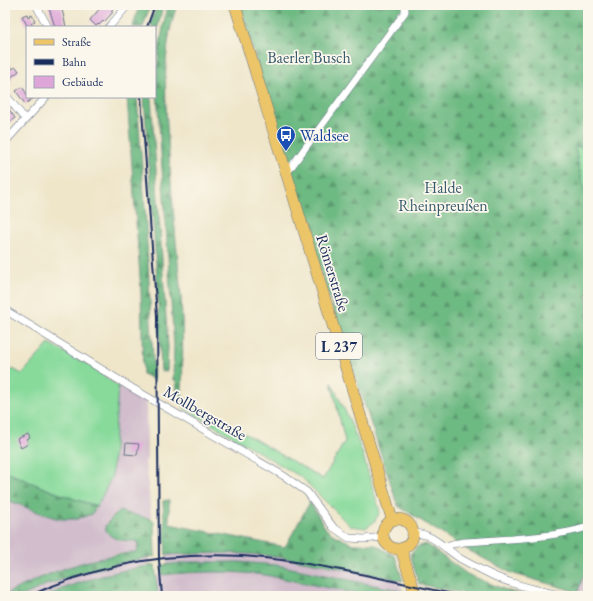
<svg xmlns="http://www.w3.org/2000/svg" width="593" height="601" viewBox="0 0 593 601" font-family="'EB Garamond',serif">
<defs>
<pattern id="forest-firs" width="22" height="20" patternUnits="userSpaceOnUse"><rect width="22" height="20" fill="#6eba83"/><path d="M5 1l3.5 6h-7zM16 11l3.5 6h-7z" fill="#5a986e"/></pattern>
</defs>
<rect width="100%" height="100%" fill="#fbf7ec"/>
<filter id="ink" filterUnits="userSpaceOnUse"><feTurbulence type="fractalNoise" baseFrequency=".025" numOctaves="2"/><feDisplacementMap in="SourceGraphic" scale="8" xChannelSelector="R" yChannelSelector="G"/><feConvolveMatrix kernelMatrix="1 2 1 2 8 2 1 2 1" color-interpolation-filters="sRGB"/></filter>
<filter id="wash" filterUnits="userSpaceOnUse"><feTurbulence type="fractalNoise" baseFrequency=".012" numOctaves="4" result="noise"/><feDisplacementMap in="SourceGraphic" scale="16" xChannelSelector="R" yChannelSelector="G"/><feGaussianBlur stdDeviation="0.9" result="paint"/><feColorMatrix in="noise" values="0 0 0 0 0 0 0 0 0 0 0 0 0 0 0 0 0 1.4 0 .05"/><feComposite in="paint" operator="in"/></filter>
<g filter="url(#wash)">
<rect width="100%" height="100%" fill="#efe6ca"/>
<g fill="#d1bdcc">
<polygon points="118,386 146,400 147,458 145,463 149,493 151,519 119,511 116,540 138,542 137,552 115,554 18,588 5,595 5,499 43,514 92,514 97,506 112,476"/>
<polygon points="216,553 248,554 284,558 376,575 400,580 403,591 277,565 216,562 167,564 166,555"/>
<polygon points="149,557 150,566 110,574 89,580 45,596 23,596 46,585 89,571"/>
<polygon points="205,572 224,572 265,575 368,596 158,596 156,576"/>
<polygon points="588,574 588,594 578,592 583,576"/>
</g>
<g fill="#88da9b" stroke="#52847c">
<polygon points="575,145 588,149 588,203 578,164"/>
<path d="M 49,344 L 87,364 L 118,386 L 112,476 L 97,506 C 65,497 35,485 5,471 L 5,377 L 13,369 L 22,374 Z"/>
<polygon points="331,382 348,417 361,449 380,512 374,522 366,528 350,526 301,477 184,408 182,397 323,479 345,441"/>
</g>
<g fill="url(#forest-firs)" stroke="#447470">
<polygon points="143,5 150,5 143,27 133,27 137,12"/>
<polygon points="157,5 163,5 155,39 155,27 150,27"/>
<path d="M 168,5 L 177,5 C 160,54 166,104 169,155 C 172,202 177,249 181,297 C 183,330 183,363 182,397 L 177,394 L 176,380 L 173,380 L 174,346 L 157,92 C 156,62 161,34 168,5 Z"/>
<polygon points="240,5 588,5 588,149 575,146 578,164 588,203 588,574 583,576 578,592 511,573 466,549 398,506 286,166"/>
<polygon points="127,97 137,97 146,224 154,380 143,374 141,291"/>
<polygon points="144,97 151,97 168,347 167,371 161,371 157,277"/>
<path d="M 5,471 C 35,485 65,497 97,506 L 92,514 L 77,519 L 59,519 L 43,514 L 5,499 Z"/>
<path d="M 169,500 L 169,524 L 285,547 L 310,502 L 326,529 L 334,535 L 353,544 L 374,544 L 395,556 L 403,581 C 352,571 301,558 249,554 C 221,552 193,554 166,555 L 163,501 Z"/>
<path d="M 119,511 L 151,519 L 154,522 L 155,556 L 126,562 L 89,571 L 46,585 L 23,596 L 5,596 C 11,590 21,587 29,583 C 63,567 100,556 137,552 L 138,542 C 126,540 109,542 105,527 L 107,523 Z"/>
<polygon points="426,544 467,574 508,591 529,596 476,596 419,584 410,554 417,547"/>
<path d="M 191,562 L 239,562 L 277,565 L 407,592 L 408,596 L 368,596 L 265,575 C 231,571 197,571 162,575 L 162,565 Z"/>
<path d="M 155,565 L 158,596 L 45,596 C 80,581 117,570 155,565 Z"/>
</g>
<g id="blocks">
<g fill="#dea5d8">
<polygon points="48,5 56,5 57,7 61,5 66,27 55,27"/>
<polygon points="103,5 109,5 113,9 111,11 113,12 104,22 103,21 99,25 98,24 96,26 90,20"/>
<polygon points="27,14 28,17 32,15 35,21 31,23 33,27 28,27 22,16"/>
<polygon points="5,60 12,69 16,67 19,71 10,78 12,79 8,83 5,78"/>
<polygon points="22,87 27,94 27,97 35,97 25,104 16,91"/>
<polygon points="5,104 15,118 9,123 5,120"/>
<polygon points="28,434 30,438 27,440 28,444 21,448 17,439"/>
<polygon points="126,443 139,444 137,455 125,454"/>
</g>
</g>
</g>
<g filter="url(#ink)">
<use href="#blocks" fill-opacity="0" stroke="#656f84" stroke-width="1"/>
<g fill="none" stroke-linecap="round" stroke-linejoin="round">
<defs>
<g id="minor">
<polyline points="36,5 48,27"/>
<polyline points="109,27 128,5"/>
<polyline points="5,94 25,119"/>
<polyline points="5,142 46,97"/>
<polyline points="286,174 405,12 405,5"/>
<polyline points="5,310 132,388 284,476 307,492 333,527 349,538 364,539 383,537"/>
<path d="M 413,533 C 433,533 445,549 461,559 C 472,565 483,571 494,576 C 516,586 539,590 563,596"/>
<path d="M 445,547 L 452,544 L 464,542 C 505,539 548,539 588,527"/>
</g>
<g id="primary">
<polyline points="235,5 392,519"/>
<circle cx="398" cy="534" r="15"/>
<polyline points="401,549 416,596"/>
</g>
</defs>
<use href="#minor" stroke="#656f84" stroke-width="8"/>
<use href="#primary" stroke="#656f84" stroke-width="12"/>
<use href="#minor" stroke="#fff" stroke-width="7"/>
<use href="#primary" stroke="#ecc569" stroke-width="11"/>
<g stroke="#1b2f5e" stroke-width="2">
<polyline points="147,27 155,5"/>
<polyline points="141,97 157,316 159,560 162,596"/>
<path d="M 29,596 C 96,565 169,552 242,556 C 316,561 389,581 462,596"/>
</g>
</g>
</g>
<defs>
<symbol id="bus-pin" viewBox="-11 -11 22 30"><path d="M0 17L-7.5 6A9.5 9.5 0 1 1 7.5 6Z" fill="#1a4fb4" stroke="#fbf7ec"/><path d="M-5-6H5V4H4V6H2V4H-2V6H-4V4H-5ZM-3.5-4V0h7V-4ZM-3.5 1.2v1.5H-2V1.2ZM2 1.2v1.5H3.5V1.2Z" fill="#fff"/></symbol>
</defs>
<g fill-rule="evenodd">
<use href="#bus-pin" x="275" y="124" width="22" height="30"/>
</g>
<g text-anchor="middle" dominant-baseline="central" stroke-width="3.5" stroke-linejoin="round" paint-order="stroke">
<rect fill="#fbf7ec" stroke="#5e6b89" stroke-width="1" x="316" y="333" width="46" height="26" rx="3"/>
<g font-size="15" font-weight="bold" fill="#1b2f5e">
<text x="339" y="346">L 237</text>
</g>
<g font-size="16" fill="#365a6d" stroke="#fbf7ec">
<text x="309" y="57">Baerler Busch</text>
<text x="443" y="187">Halde<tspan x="443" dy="18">Rheinpreußen</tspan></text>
</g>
<g font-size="16" fill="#164399" stroke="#fbf7ec" text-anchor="start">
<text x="300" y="135">Waldsee</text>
</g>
<g font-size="16" fill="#1b2f5e" stroke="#fbf7ec">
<text transform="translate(333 273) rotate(73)">Römerstraße</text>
<text transform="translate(205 413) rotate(30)">Mollbergstraße</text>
</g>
</g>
<rect width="593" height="601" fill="none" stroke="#fbf7ec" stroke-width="20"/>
<rect x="26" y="26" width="130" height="72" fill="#fbf7ec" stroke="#a1a7b3"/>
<rect x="34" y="39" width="20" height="6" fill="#ecc569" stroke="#a1a7b3"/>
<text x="62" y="46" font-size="12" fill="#1b2f5e">Straße</text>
<rect x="34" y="59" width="20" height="6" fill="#1b2f5e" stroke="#a1a7b3"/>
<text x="62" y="66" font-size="12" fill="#1b2f5e">Bahn</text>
<rect x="34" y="76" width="20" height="12" fill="#dea5d8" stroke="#a1a7b3"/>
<text x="62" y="86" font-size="12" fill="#1b2f5e">Gebäude</text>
</svg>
